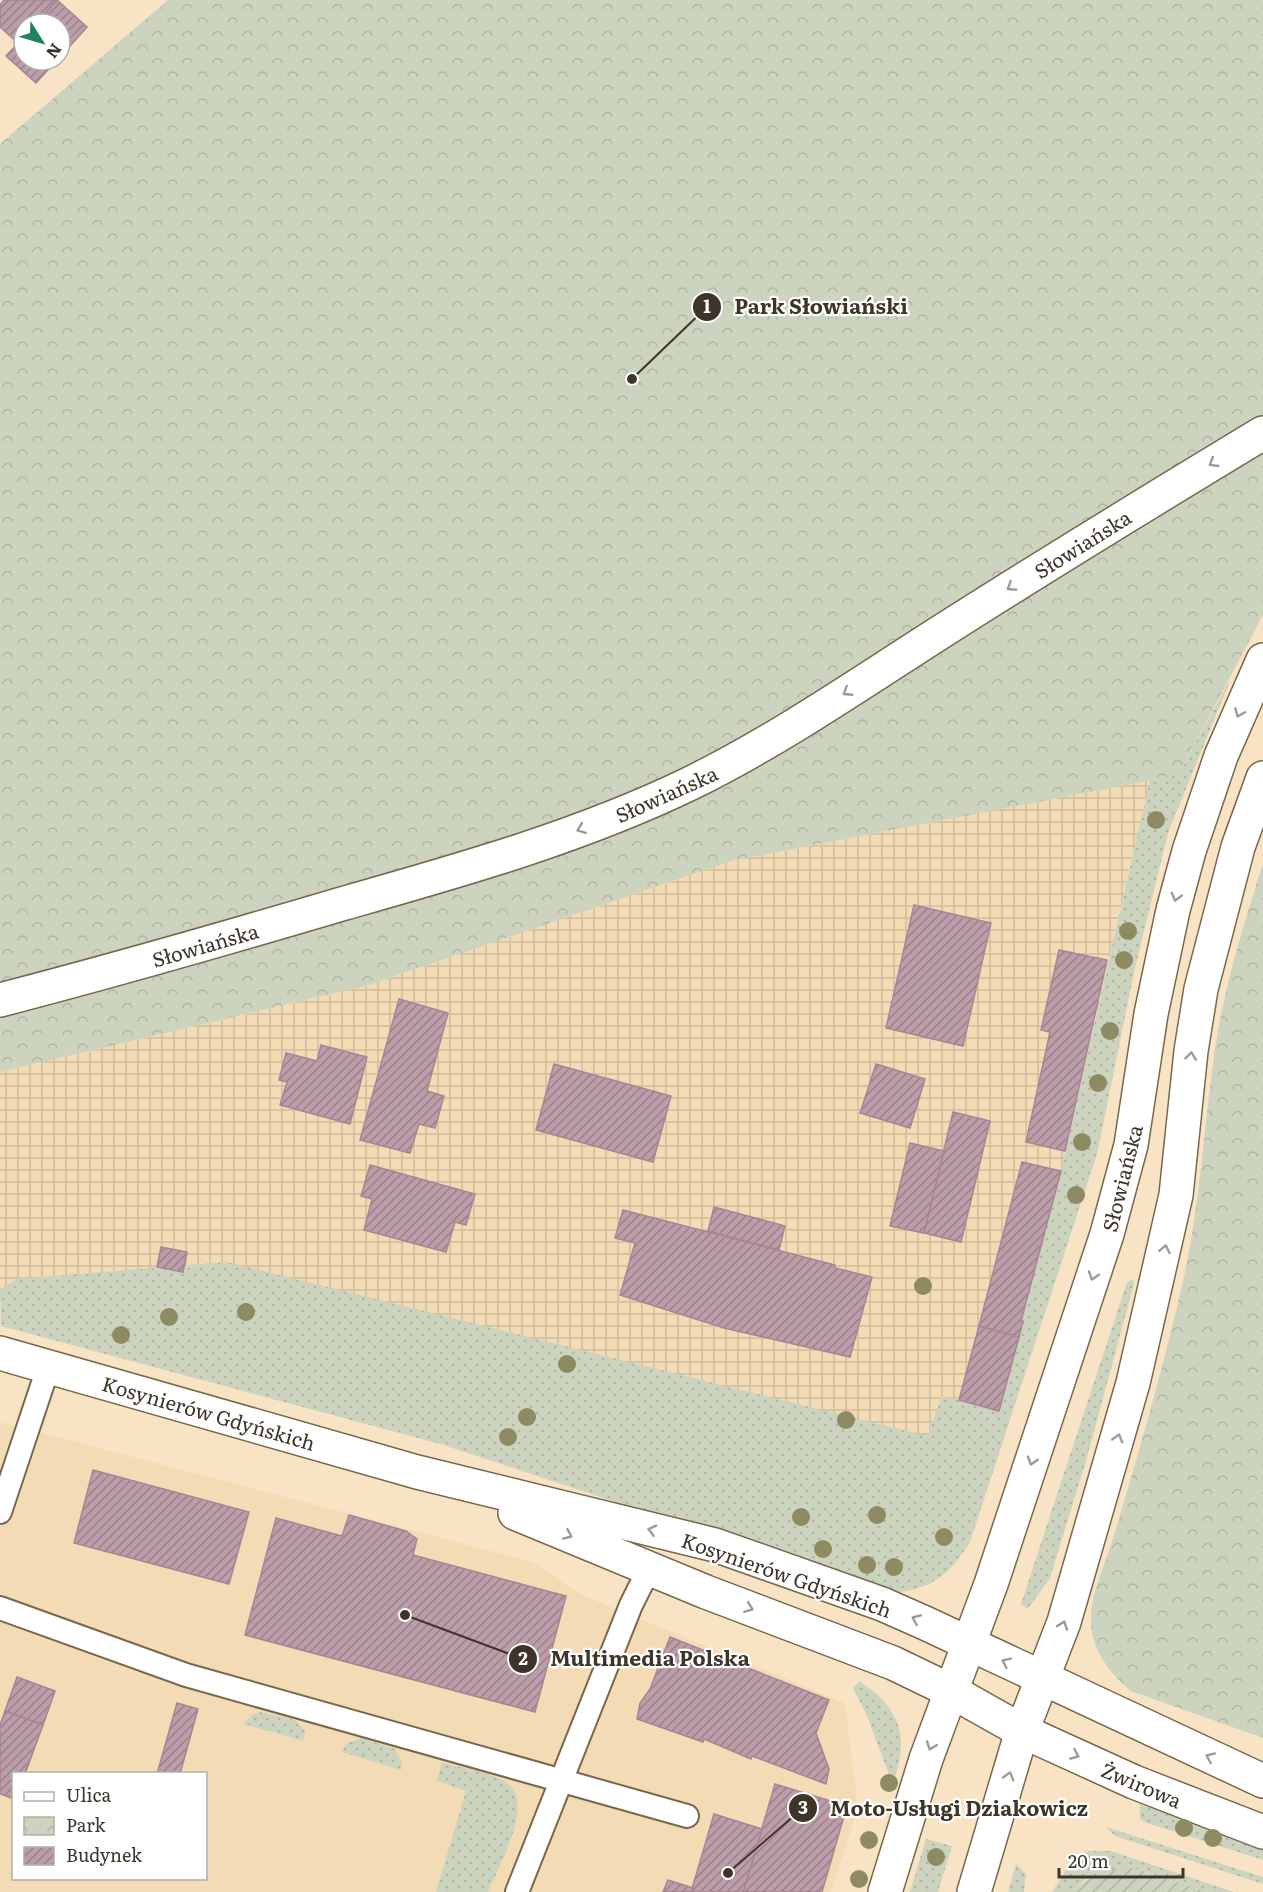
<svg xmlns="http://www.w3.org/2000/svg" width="1263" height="1892" viewBox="0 0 1263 1892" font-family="Literata,serif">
<defs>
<pattern id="industrial-grid" width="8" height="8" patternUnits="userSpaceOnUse" patternTransform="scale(1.5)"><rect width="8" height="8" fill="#f3dbb5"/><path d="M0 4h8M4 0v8" fill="none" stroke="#d1bd9c"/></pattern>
<pattern id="grass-dots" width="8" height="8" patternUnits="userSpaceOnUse" patternTransform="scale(1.5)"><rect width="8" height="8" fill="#ccd3be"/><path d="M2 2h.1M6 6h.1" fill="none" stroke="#b0b6a3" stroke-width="1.8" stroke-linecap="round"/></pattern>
<pattern id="park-crowns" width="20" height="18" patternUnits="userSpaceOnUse" patternTransform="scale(1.5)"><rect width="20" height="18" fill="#ccd3be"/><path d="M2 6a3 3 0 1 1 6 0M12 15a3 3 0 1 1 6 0" fill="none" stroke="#b0b6a3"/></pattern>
<pattern id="garden-furrows" width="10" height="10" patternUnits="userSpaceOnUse" patternTransform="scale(1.5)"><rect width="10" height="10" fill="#ccd3be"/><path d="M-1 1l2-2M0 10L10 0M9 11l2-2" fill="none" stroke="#b0b6a3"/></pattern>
<pattern id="building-hatch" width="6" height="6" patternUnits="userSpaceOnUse" patternTransform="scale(1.5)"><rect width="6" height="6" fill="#bc9eaa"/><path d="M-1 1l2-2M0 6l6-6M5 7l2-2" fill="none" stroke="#9a828a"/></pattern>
</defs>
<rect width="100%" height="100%" fill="#f8e4c5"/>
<path fill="#f3dbb5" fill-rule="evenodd" d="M 0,1422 L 533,1562 L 580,1594 L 845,1703 L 858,1808 L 831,1892 L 0,1892 ZM 14,1774 L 206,1774 L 206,1878 L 14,1878 Z"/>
<polygon fill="url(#industrial-grid)" points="1150,780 1061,1171 985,1453 0,1295 0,1072 369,985 731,861"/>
<g fill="url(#grass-dots)">
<path d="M 1232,676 L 1168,833 L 1135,968 L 1097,1154 L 970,1542 C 948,1577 929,1591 888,1593 L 444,1445 L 1,1326 L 0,1290 L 16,1279 L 227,1262 L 927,1436 L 942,1396 L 997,1410 L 1061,1171 L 1150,780 L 1178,775 Z"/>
<polygon points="1133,1280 1134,1284 1086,1461 1050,1578 1028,1609 1021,1604 1126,1285 1128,1281"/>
<path d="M 859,1681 C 899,1707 910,1735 894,1780 L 891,1780 L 867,1716 L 853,1688 Z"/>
<polygon points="260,1712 295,1720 305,1731 304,1741 244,1724 252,1715"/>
<polygon points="361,1738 395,1749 402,1763 401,1770 342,1752 346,1744"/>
<path d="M 442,1763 C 462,1768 492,1771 508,1784 C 535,1805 498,1867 488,1892 L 436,1892 L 466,1791 L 437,1781 Z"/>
<polygon points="1140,1801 1143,1802 1142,1806 1154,1808 1263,1846 1263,1860 1147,1823 1140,1819"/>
<polygon points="1106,1827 1263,1877 1263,1884 1115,1836"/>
<polygon points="926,1839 952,1846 938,1892 910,1892"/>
<polygon points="1087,1851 1111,1851 1234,1892 1208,1892 1130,1867 1086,1879 1071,1892 1052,1892 1070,1863"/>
<polygon points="1016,1864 1026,1874 1024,1892 1008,1892"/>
</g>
<g fill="url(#park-crowns)">
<polygon points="168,0 1263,0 1263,615 1178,775 731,861 369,985 0,1072 0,144"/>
<path d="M 1263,863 L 1263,1738 L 1131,1691 C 1109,1673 1090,1648 1091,1618 C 1092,1589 1106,1563 1114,1535 C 1138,1456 1161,1375 1180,1294 C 1199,1217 1203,1135 1214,1056 C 1223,990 1243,927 1263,863 Z"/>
</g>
<path fill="url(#garden-furrows)" d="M 1130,1867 L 1208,1892 L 1071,1892 C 1090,1875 1106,1870 1130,1867 Z"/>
<g fill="url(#building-hatch)" stroke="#a78593" stroke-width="1.5">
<polygon points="4,0 57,0 36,24 24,24 24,37 19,44 0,27 0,5"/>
<polygon points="57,0 87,27 60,57 60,24 36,24"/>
<polygon points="24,37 24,60 57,60 36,83 6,56"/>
<polygon points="914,905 991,923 963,1046 886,1028"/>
<polygon points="1059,950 1107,960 1065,1151 1026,1142 1050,1032 1041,1030"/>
<polygon points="399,999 448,1013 427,1091 444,1096 435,1128 419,1124 410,1153 360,1140"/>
<polygon points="321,1045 367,1057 350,1124 280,1105 287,1082 279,1080 286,1053 317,1061"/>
<polygon points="554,1064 671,1096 653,1162 536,1130"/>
<polygon points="876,1064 925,1079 910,1128 860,1113"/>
<polygon points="953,1112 990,1121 961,1242 924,1233"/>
<polygon points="910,1143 944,1151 924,1233 890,1226"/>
<polygon points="1022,1162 1061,1171 1021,1321 1023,1321 1019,1337 979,1326"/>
<polygon points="370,1165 475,1194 466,1225 455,1222 446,1252 364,1230 372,1199 361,1196"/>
<polygon points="714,1207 785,1226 779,1250 708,1231"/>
<polygon points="623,1210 835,1265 835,1268 872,1277 850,1357 724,1328 620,1295 635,1243 615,1238"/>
<polygon points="161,1247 187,1252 183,1272 157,1267"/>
<polygon points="979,1326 1019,1337 999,1411 959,1400"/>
<polygon points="93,1470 249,1512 229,1584 74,1543"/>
<polygon points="349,1515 406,1531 417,1539 413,1555 566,1596 535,1712 245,1635 276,1518 342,1536"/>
<polygon points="670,1637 829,1700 816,1733 829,1769 826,1784 752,1756 751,1759 704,1739 703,1742 637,1719 640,1703 650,1689"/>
<polygon points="17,1677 55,1691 43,1725 5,1711"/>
<polygon points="177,1703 198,1709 180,1774 157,1774"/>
<polygon points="5,1711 43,1725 25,1774 14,1774 14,1799 0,1794 0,1725"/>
<polygon points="775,1784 847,1806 822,1892 743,1892"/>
<polygon points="714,1814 762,1829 743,1892 691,1892"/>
<polygon points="668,1880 693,1888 691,1892 663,1892"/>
</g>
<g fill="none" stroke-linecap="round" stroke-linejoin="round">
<defs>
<g id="service">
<polyline points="0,1512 49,1365"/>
<polyline points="0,1608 186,1675 687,1816"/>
<polyline points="517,1892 631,1605 649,1569"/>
</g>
<path id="minor" d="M 0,1000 C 116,970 230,937 345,903 C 461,870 579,837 689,784 C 779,740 862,682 947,628 C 1051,562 1157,497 1263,433"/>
<g id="tertiary">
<polyline points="0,1353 417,1472 715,1545 882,1604 925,1623 1263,1781"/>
<polyline points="515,1513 706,1592 893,1663 951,1691 1022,1731 1134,1782 1263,1832"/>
</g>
<g id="secondary">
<polyline points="885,1892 926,1759 991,1584 1107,1234 1131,1145 1151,1014 1173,910 1189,851 1221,756 1263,660"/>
<polyline points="974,1892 1022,1731 1064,1622 1133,1383 1176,1195 1191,1051 1201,989 1238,847 1263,778"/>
</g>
</defs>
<use href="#service" stroke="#79674b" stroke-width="26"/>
<use href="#minor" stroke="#79674b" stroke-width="36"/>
<use href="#tertiary" stroke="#79674b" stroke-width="36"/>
<use href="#secondary" stroke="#79674b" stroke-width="36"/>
<use href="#service" stroke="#fff" stroke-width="22"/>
<use href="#minor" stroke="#fff" stroke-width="33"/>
<use href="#tertiary" stroke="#fff" stroke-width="33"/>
<use href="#secondary" stroke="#fff" stroke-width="33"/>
</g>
<g fill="#8e8b63">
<circle cx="1156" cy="820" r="9"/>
<circle cx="1128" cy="931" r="9"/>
<circle cx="1124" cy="960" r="9"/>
<circle cx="1110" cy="1031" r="9"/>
<circle cx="1098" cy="1083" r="9"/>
<circle cx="1082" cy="1142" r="9"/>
<circle cx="1076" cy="1195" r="9"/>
<circle cx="923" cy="1286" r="9"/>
<circle cx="246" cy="1312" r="9"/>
<circle cx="169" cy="1317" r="9"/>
<circle cx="121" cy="1335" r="9"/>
<circle cx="567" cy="1364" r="9"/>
<circle cx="527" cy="1417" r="9"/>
<circle cx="846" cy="1420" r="9"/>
<circle cx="508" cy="1437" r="9"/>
<circle cx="877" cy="1515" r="9"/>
<circle cx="801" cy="1517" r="9"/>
<circle cx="944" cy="1537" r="9"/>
<circle cx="823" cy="1549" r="9"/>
<circle cx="867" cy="1565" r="9"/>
<circle cx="894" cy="1567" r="9"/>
<circle cx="889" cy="1783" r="9"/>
<circle cx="1184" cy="1828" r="9"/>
<circle cx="1213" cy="1838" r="9"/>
<circle cx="869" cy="1840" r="9"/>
<circle cx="936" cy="1857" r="9"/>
<circle cx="859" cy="1879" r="9"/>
</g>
<defs><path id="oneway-chevron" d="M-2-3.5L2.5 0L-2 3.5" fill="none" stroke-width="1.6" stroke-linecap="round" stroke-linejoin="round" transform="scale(1.5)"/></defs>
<g stroke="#9e9a94">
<use href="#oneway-chevron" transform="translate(1213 463) rotate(149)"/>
<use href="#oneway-chevron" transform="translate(1011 587) rotate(147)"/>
<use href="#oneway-chevron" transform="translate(847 692) rotate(147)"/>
<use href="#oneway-chevron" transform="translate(1239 713) rotate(113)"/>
<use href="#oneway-chevron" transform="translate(581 829) rotate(159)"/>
<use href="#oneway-chevron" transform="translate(1176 897) rotate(105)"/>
<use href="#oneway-chevron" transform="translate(1191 1056) rotate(-83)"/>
<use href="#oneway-chevron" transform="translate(1165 1249) rotate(-78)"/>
<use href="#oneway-chevron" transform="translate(1093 1276) rotate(108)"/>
<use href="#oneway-chevron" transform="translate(1118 1438) rotate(-74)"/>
<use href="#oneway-chevron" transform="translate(1032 1461) rotate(108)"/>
<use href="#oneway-chevron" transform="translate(652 1530) rotate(-166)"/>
<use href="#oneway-chevron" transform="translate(568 1535) rotate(23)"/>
<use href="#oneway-chevron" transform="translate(749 1608) rotate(21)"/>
<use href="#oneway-chevron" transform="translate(916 1619) rotate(-157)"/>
<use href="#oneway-chevron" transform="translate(1063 1625) rotate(-71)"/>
<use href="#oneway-chevron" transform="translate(1006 1662) rotate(-154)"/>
<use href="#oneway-chevron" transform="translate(931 1746) rotate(110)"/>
<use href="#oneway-chevron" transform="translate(1075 1755) rotate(24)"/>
<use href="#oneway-chevron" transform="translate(1210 1757) rotate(-156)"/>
<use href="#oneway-chevron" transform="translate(1009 1776) rotate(-74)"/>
</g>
<g text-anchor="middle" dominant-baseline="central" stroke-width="4.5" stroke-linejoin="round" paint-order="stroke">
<g font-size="20" fill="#3d3529" stroke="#fff">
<text transform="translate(1082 543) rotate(-32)">Słowiańska</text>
<text transform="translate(666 793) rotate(-24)">Słowiańska</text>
<text transform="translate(205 944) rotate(-16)">Słowiańska</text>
<text transform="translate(1121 1178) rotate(-76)">Słowiańska</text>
<text transform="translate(209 1412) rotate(16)">Kosynierów Gdyńskich</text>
<text transform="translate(787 1574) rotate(19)">Kosynierów Gdyńskich</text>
<text transform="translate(1142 1784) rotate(23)">Żwirowa</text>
</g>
</g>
<path fill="none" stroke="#3d3529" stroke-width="2" d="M632 379L707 307M405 1615L523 1659M728 1873L803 1808"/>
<g fill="#3d3529" stroke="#fff" stroke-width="2">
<circle cx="632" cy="379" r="6"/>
<circle cx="405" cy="1615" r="6"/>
<circle cx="728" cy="1873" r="6"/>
<circle cx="707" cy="307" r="15"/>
<circle cx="523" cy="1659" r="15"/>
<circle cx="803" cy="1808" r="15"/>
</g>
<g font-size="18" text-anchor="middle" font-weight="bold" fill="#fff">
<text x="707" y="313">1</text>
<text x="523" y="1665">2</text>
<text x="803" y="1814">3</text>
</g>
<g font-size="21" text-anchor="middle" font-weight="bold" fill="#3d3529" stroke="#fff" stroke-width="4.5" stroke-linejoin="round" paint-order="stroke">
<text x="821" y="314">Park Słowiański</text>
<text x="650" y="1666">Multimedia Polska</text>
<text x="959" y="1816">Moto-Usługi Dziakowicz</text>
</g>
<rect x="12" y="1772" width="195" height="108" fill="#ffffff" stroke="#b1aea9" stroke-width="1.5"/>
<rect x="24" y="1792" width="30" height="9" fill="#ffffff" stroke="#b1aea9" stroke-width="1.5"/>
<text x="66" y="1802" font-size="18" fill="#3d3529">Ulica</text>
<rect x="24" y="1817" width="30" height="18" fill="url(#park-crowns)" stroke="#b1aea9" stroke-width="1.5"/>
<text x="66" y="1832" font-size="18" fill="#3d3529">Park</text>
<rect x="24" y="1847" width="30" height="18" fill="url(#building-hatch)" stroke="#b1aea9" stroke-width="1.5"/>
<text x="66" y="1862" font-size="18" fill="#3d3529">Budynek</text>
<g transform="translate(42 42) rotate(127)"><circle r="28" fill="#ffffff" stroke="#b1aea9" stroke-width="1.5"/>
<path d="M0-4.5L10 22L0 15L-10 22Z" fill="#228158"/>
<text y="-9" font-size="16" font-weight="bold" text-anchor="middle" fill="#3d3529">N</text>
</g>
<path d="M1059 1868v9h124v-9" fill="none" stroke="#3d3529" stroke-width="3"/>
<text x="1068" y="1868" font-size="18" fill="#3d3529" stroke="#ffffff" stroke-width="4.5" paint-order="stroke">20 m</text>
</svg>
